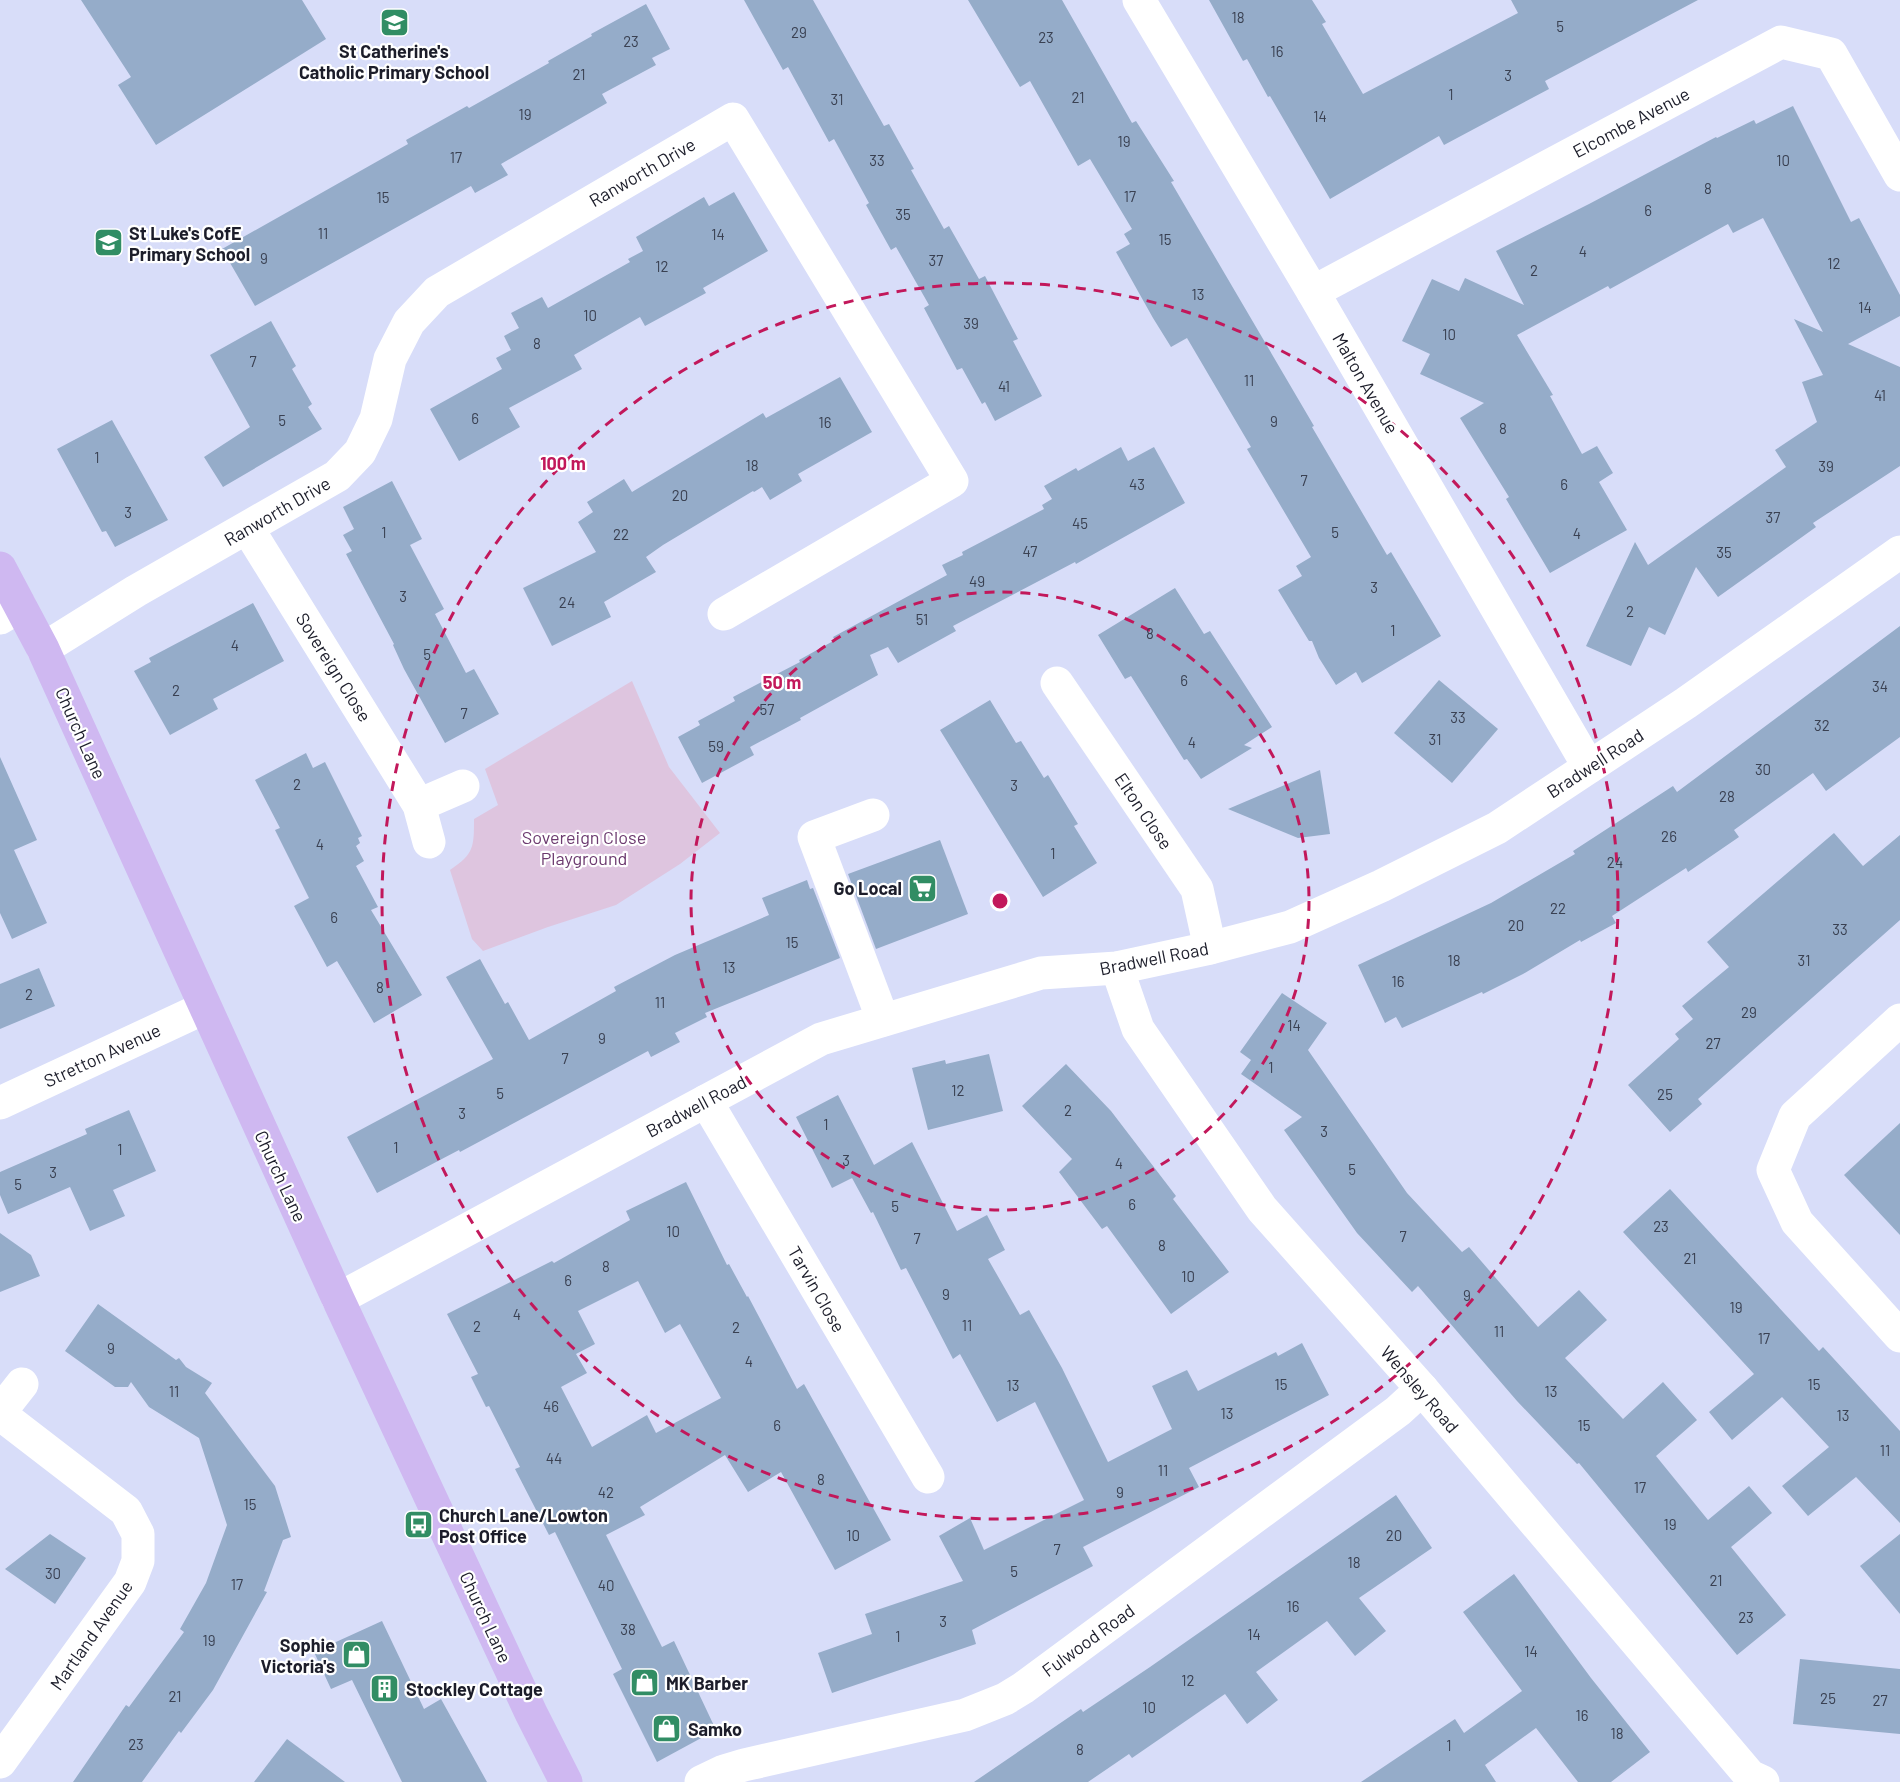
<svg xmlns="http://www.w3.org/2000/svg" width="1900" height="1782" viewBox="0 0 1900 1782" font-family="Barlow,sans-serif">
<rect width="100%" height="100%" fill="#d8ddf9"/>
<path fill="#dec5df" d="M 632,681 L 669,767 L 720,833 L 680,864 L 616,905 L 548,927 L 483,951 L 472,939 L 450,870 C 474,854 474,847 474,819 L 498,805 L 485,769 Z"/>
<g fill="#95acc9" fill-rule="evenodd">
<polygon points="81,0 302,0 326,39 156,145 118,85 131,77"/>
<polygon points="744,0 813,0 884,126 889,124 914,169 911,170 944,229 949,226 979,279 985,276 1018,339 1013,341 1042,396 995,421 985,402 982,404 962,368 957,370 924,308 929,305 896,247 891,250 866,205 869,203 834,139 829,142 788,67 783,70"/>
<polygon points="968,0 1062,0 1132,123 1136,121 1174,181 1171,182 1314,426 1312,427 1387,555 1391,552 1441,636 1362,683 1356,672 1336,685 1319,658 1312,641 1309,641 1278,590 1302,576 1296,566 1311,557 1247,449 1251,447 1187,338 1171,347 1153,318 1116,252 1130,244 1124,234 1132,229 1090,159 1078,166 1030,81 1020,87"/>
<polygon points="1209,0 1312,0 1326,22 1322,24 1363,94 1518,13 1511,0 1698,0 1545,81 1549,89 1444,145 1439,136 1330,199 1270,96 1268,97 1247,59 1243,61"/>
<polygon points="646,4 670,49 652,58 656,65 602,94 607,103 501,164 508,175 475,193 471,186 255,306 222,249 408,144 406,140 467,106 469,108 549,63 548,61 592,36 591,34"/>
<polygon points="1793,106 1851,222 1859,218 1900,295 1900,316 1848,344 1900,367 1900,466 1813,523 1816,527 1718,597 1696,567 1665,635 1649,627 1631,666 1586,646 1635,542 1648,565 1786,467 1775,450 1817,422 1802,382 1823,375 1794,319 1823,332 1763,218 1733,233 1728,224 1610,289 1608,286 1517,335 1553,395 1550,396 1582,454 1597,446 1613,473 1599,482 1627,530 1550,573 1506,499 1509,497 1460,418 1484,403 1420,374 1430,354 1402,341 1432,279 1459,291 1465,278 1524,305 1496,251 1589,204 1716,137 1717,138 1754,120 1756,124"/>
<polygon points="734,192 768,251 703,288 706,293 645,326 640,317 574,355 582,369 509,408 520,427 459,461 430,409 502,369 496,358 511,350 504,336 519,328 511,313 542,297 548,308 630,262 628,259 643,251 636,237 704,197 709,206"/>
<polygon points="271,321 296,366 292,369 312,404 308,407 322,429 223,487 204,457 250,427 210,355"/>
<polygon points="840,377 872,432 798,474 802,481 770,500 762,487 754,492 753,491 663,545 646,557 656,572 604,602 611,617 552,646 523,588 596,552 578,522 593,512 587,502 624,479 632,492 763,413 766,418"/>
<polygon points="112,420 168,520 115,547 106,531 102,532 57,449"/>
<polygon points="1121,447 1128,461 1154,447 1185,503 1076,564 1075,562 953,626 956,631 898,663 888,647 870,655 878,675 800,718 801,720 750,747 754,755 702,783 678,737 700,725 698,721 735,701 733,697 800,662 799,660 835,640 833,637 947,575 942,565 963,555 962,552 1044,509 1042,505 1052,499 1044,486 1076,468 1078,471"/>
<polygon points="392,481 422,539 410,545 444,609 435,614 466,673 474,669 499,714 445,743 404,669 393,645 394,644 346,554 352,551 343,535 354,529 343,507"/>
<polygon points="1175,588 1204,634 1210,631 1272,727 1244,745 1252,748 1201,779 1187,759 1184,760 1131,676 1125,679 1098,635"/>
<polygon points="253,603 284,661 213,699 218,709 170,735 134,671 151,662 149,658"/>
<polygon points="1900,626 1900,737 1826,791 1813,773 1734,830 1739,837 1688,872 1686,868 1612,916 1616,923 1581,942 1580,940 1523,974 1483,994 1482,992 1402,1028 1396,1017 1385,1023 1358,965 1491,903 1575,854 1573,851 1673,786 1677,792"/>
<polygon points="1439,680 1498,729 1452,783 1394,733"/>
<polygon points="990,700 1016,743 1021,741 1044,778 1048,775 1078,824 1074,826 1097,863 1043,897 940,730"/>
<polygon points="306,753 313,768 325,762 362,836 358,838 360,843 356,846 364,861 356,866 378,907 371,910 422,995 374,1023 337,961 327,967 294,906 309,898 275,830 280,828 255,780"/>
<polygon points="0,757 37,840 14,850 47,923 12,939 0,913"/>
<polygon points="1320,770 1330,834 1298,838 1228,809"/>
<polygon points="1834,833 1863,866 1900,835 1900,920 1698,1099 1702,1104 1670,1132 1628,1085 1679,1039 1675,1034 1693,1019 1682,1006 1729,967 1707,942"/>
<polygon points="940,840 968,914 876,949 848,874"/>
<polygon points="807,880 810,889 813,888 840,958 705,1013 707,1017 675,1033 680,1042 651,1057 648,1051 460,1152 459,1150 377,1193 347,1137 493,1059 446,977 480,959 505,1004 508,1002 529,1040 616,991 614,987 675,955 769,915 762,898"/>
<polygon points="39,968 55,1006 0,1029 0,984"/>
<polygon points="1282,993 1327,1023 1308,1050 1407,1193 1462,1252 1469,1247 1538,1327 1579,1290 1607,1320 1565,1358 1623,1419 1663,1382 1697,1420 1656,1456 1708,1520 1749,1486 1772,1513 1731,1547 1786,1615 1737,1655 1579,1463 1577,1464 1517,1401 1418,1286 1412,1292 1357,1233 1284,1130 1302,1117 1241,1074 1251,1060 1240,1052"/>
<polygon points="989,1054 1003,1111 928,1130 912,1068 945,1060 946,1064"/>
<polygon points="1066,1064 1111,1111 1176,1196 1173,1199 1229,1272 1171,1314 1107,1226 1102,1229 1059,1172 1072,1159 1022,1106"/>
<polygon points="838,1095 874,1165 912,1142 957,1231 987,1215 1005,1250 988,1259 1020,1315 1029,1310 1062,1368 1108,1462 1172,1429 1152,1386 1187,1370 1198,1391 1276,1352 1278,1356 1302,1343 1329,1395 1189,1468 1199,1487 1083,1547 1093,1566 972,1630 976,1644 832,1693 818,1653 872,1634 865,1614 963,1581 939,1536 970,1518 984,1550 1084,1500 1035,1402 997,1422 960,1354 953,1359 906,1268 901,1270 873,1212 871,1213 852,1178 854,1177 832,1188 796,1117"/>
<polygon points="129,1110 156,1171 113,1190 125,1216 90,1231 70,1187 8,1214 0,1195 0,1172 87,1134 85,1129"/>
<polygon points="1900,1123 1900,1235 1844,1175"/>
<path d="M 686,1182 L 727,1265 L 729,1264 L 747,1297 L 748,1296 L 797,1389 L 804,1384 L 891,1540 L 835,1570 L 781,1472 L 748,1492 L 725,1455 L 640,1507 L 645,1515 L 606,1535 L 662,1647 L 674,1641 L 716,1730 L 657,1762 L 613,1674 L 622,1669 L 555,1532 L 549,1535 L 515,1469 L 520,1467 L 489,1406 L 486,1407 L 471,1377 L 478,1374 L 447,1314 L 552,1261 L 554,1263 L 630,1220 L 626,1211 ZM 638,1281 L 665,1333 L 680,1324 L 721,1398 L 656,1433 L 647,1415 L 592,1447 L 561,1387 L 587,1373 L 576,1354 L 595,1344 L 578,1311 Z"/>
<polygon points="1670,1189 1819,1351 1823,1347 1900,1431 1900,1523 1856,1477 1808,1516 1782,1486 1829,1447 1782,1397 1732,1440 1709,1412 1754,1374 1623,1232"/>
<polygon points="0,1233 31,1255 40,1276 0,1292"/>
<polygon points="98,1304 176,1360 179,1358 186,1367 212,1383 205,1393 275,1486 291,1537 283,1540 264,1591 267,1592 213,1690 181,1733 179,1731 142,1782 73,1782 126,1705 129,1707 184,1632 180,1629 206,1583 227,1525 199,1438 149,1407 131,1382 128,1387 115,1387 65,1351"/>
<polygon points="1396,1495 1432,1548 1359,1598 1386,1631 1355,1656 1327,1621 1256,1672 1278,1700 1247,1724 1225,1694 1132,1758 1129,1754 1088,1782 974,1782 1081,1709 1083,1712 1150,1667"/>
<polygon points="50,1534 86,1558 55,1604 5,1569"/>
<polygon points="1900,1534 1900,1614 1860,1566"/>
<polygon points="1514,1574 1591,1678 1650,1752 1611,1782 1578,1782 1536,1728 1485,1765 1496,1782 1361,1782 1455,1719 1464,1733 1522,1691 1463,1612"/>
<polygon points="382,1621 424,1709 441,1699 487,1782 402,1782 352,1680 331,1689 314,1652"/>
<polygon points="1800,1659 1900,1669 1900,1734 1793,1724"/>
<polygon points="287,1739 345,1782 254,1782"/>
</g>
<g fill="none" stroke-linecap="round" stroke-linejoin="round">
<g stroke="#fff" stroke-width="33">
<polyline points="1139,0 1313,292 1589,767"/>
<polyline points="1313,292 1781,42 1831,54 1900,175"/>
<polyline points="248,529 419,805 429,842"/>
<polyline points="0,618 20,606"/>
<polyline points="43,649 136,591 337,476 360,452 376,419 390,359 409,322 437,292 733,119 952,481 724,614"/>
<polyline points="1057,683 1197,889 1210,948"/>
<polyline points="419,805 463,786"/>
<polyline points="873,815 814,837 883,1020"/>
<polyline points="1117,968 1138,1029 1262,1209 1422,1389 1750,1776 1763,1782"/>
<polyline points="1900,1020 1795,1116 1773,1170 1797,1222 1900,1336"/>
<polyline points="706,1101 928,1477"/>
<polyline points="0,1103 204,1008"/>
<polyline points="338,1299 821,1039 1041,973 1117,968 1210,948 1290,927 1381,886 1497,828 1686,703 1900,552"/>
<polyline points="0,1412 22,1384"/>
<polyline points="0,1414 126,1511 138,1534 138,1561 130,1582 0,1762"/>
<polyline points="701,1782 724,1771 744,1765 965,1715 1005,1699 1023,1688 1398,1411 1422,1389"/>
</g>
<polyline stroke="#cfb8f1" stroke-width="33" points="0,568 43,649 338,1299 531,1713 566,1782"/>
</g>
<g fill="none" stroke="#c2185b" stroke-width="3" stroke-dasharray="10 8">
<circle cx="1000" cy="901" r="309"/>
<circle cx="1000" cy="901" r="618"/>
</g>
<defs>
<symbol id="school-square" viewBox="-11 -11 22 22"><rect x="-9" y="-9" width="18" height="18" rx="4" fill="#318d64" stroke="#fff"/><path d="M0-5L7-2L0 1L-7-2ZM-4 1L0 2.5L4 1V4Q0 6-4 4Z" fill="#fff"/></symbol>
<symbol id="supermarket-square" viewBox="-11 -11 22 22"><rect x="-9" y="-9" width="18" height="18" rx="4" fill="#318d64" stroke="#fff"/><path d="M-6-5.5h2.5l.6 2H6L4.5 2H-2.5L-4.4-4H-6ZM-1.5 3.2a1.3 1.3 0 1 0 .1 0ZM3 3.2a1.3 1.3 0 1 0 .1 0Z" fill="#fff"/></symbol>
<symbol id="bus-square" viewBox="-11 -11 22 22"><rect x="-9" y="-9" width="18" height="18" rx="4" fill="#318d64" stroke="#fff"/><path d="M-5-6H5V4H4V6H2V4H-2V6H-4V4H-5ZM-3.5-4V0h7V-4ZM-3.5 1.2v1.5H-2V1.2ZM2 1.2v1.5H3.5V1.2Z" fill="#fff"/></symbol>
<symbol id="shop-square" viewBox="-11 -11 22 22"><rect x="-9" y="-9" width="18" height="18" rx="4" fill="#318d64" stroke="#fff"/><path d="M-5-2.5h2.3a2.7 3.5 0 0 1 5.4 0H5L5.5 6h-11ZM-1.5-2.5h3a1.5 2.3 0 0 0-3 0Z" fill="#fff"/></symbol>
<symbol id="building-square" viewBox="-11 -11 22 22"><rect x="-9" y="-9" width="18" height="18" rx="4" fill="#318d64" stroke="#fff"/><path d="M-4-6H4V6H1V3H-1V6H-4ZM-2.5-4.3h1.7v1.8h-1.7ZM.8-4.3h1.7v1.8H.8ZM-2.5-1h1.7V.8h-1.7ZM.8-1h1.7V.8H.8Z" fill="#fff"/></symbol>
</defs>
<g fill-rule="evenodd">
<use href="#school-square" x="378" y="6" width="33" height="33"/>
<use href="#school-square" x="92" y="226" width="33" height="33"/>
<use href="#supermarket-square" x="906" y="872" width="33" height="33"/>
<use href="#bus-square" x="402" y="1508" width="33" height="33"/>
<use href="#shop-square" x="340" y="1638" width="33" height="33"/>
<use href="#shop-square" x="628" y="1666" width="33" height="33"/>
<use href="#building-square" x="368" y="1672" width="33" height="33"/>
<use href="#shop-square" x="650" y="1712" width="33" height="33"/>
</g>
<g text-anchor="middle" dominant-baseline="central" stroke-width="4.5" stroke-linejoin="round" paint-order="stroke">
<g font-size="15" fill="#3a4152">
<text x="1238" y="17">18</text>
<text x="1560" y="26">5</text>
<text x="799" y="32">29</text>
<text x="1046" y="37">23</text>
<text x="631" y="41">23</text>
<text x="1277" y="51">16</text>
<text x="579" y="74">21</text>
<text x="1508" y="75">3</text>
<text x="1451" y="94">1</text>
<text x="1078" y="97">21</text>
<text x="837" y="99">31</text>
<text x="525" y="114">19</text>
<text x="1320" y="116">14</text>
<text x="1124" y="141">19</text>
<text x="456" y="157">17</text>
<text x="877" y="160">33</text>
<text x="1783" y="160">10</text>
<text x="1708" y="188">8</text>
<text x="1130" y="196">17</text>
<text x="383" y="197">15</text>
<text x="1648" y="210">6</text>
<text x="903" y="214">35</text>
<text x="323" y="233">11</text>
<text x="718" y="234">14</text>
<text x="1165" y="239">15</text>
<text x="1583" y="251">4</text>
<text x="264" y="258">9</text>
<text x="936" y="260">37</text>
<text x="1834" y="263">12</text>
<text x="662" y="266">12</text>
<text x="1534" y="270">2</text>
<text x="1198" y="294">13</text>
<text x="1865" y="307">14</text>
<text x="590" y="315">10</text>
<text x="971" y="323">39</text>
<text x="1449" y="334">10</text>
<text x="537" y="343">8</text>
<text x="253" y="361">7</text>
<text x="1249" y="380">11</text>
<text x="1004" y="386">41</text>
<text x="1880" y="395">41</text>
<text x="475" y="418">6</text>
<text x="282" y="420">5</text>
<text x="1274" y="421">9</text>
<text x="825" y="422">16</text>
<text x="1503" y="428">8</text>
<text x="97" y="457">1</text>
<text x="752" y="465">18</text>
<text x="1826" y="466">39</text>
<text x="1304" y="480">7</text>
<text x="1137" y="484">43</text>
<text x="1564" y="484">6</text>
<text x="680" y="495">20</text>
<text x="128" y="512">3</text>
<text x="1773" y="517">37</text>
<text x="1080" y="523">45</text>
<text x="384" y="532">1</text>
<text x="1335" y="532">5</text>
<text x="1577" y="533">4</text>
<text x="621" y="534">22</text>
<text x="1030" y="551">47</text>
<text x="1724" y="552">35</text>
<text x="977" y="581">49</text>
<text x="1374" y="587">3</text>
<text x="403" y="596">3</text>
<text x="567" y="602">24</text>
<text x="1630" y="611">2</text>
<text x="922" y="619">51</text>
<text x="1393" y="630">1</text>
<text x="1150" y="633">8</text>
<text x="235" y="645">4</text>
<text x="427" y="654">5</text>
<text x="1184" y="680">6</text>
<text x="1880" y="686">34</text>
<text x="176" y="690">2</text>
<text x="767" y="709">57</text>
<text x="464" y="713">7</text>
<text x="1458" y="717">33</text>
<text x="1822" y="725">32</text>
<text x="1435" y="739">31</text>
<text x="1192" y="742">4</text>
<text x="716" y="746">59</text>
<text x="1763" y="769">30</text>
<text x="297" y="784">2</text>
<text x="1014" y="785">3</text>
<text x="1727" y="796">28</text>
<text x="1669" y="836">26</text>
<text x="320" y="844">4</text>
<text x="1053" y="853">1</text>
<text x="1615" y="862">24</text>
<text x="1558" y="908">22</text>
<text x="334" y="917">6</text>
<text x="1516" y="925">20</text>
<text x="1840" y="929">33</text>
<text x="792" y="942">15</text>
<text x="1454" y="960">18</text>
<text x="1804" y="960">31</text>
<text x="729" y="967">13</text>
<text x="1398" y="981">16</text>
<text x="380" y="987">8</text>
<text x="29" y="994">2</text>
<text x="660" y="1002">11</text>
<text x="1749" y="1012">29</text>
<text x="1294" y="1025">14</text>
<text x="602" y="1038">9</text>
<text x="1713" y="1043">27</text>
<text x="565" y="1058">7</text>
<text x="1271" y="1067">1</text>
<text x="958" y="1090">12</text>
<text x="500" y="1093">5</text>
<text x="1665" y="1094">25</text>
<text x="1068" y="1110">2</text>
<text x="462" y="1113">3</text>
<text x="826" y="1124">1</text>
<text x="1324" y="1131">3</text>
<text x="396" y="1147">1</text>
<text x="120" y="1149">1</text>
<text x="846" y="1160">3</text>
<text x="1119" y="1163">4</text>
<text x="1352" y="1169">5</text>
<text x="53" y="1172">3</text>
<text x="18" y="1184">5</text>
<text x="1132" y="1204">6</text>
<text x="895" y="1206">5</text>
<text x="1661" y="1226">23</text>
<text x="673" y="1231">10</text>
<text x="1403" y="1236">7</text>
<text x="917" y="1238">7</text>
<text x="1162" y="1245">8</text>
<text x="1690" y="1258">21</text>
<text x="606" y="1266">8</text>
<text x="1188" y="1276">10</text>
<text x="568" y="1280">6</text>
<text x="946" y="1294">9</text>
<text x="1467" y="1295">9</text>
<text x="1736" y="1307">19</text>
<text x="517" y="1314">4</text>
<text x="967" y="1325">11</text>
<text x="477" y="1326">2</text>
<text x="736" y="1327">2</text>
<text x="1499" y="1331">11</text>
<text x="1764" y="1338">17</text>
<text x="111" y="1348">9</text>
<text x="749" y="1361">4</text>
<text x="1281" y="1384">15</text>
<text x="1814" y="1384">15</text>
<text x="1013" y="1385">13</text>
<text x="174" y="1391">11</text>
<text x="1551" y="1391">13</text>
<text x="551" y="1406">46</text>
<text x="1227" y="1413">13</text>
<text x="1843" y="1415">13</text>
<text x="777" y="1425">6</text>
<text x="1584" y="1425">15</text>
<text x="1885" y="1450">11</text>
<text x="554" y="1458">44</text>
<text x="1163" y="1470">11</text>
<text x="821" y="1479">8</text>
<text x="1640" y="1487">17</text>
<text x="606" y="1492">42</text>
<text x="1120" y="1492">9</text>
<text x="250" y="1504">15</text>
<text x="1670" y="1524">19</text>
<text x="853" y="1535">10</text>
<text x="1394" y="1535">20</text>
<text x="1057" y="1549">7</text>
<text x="1354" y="1562">18</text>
<text x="1014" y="1571">5</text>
<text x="53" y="1573">30</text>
<text x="1716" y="1580">21</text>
<text x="237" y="1584">17</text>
<text x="606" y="1585">40</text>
<text x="1293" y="1606">16</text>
<text x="1746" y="1617">23</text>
<text x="943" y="1621">3</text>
<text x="628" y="1629">38</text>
<text x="1254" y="1634">14</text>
<text x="898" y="1636">1</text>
<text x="209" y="1640">19</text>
<text x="1531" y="1651">14</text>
<text x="1188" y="1680">12</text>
<text x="175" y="1696">21</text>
<text x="1828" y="1698">25</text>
<text x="1880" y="1700">27</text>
<text x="1149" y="1707">10</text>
<text x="1582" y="1715">16</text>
<text x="1617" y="1733">18</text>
<text x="136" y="1744">23</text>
<text x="1449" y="1745">1</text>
<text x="1080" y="1749">8</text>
</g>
<g font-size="18" font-weight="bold" fill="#1c1d2a" stroke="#fff" text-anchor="start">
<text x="394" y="51" text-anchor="middle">St Catherine's<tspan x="394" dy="21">Catholic Primary School</tspan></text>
<text x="129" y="233">St Luke's CofE<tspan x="129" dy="21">Primary School</tspan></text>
<text x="902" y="888" text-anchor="end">Go Local</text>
<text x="439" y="1515">Church Lane/Lowton<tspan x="439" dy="21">Post Office</tspan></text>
<text x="335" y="1645" text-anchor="end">Sophie<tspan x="335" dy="21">Victoria's</tspan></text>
<text x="666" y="1683">MK Barber</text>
<text x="406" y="1689">Stockley Cottage</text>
<text x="688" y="1729">Samko</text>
</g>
<g font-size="18" fill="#1c1d2a" stroke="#fff">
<text transform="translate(1631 122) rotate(-28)">Elcombe Avenue</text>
<text transform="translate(642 172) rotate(-30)">Ranworth Drive</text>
<text transform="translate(1366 383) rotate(60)">Malton Avenue</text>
<text transform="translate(277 511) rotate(-30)">Ranworth Drive</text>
<text transform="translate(334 667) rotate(58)">Sovereign Close</text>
<text transform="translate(81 733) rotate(66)">Church Lane</text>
<text transform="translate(1595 763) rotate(-33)">Bradwell Road</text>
<text transform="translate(1144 811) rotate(56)">Elton Close</text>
<text transform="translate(1154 958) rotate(-11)">Bradwell Road</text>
<text transform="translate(102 1055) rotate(-25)">Stretton Avenue</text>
<text transform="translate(696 1106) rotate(-28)">Bradwell Road</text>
<text transform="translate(281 1176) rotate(65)">Church Lane</text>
<text transform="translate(817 1289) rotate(60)">Tarvin Close</text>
<text transform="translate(1420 1389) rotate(49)">Wensley Road</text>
<text transform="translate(486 1617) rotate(65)">Church Lane</text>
<text transform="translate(91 1635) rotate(-55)">Martland Avenue</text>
<text transform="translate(1088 1640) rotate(-36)">Fulwood Road</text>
</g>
<g font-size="18" fill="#6c3a6f" stroke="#fff">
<text x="584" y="837">Sovereign Close<tspan x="584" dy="21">Playground</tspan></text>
</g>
</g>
<circle cx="1000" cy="901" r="9" fill="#c2185b" stroke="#fff" stroke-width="3"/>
<g font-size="18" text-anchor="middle" font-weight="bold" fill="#c2185b" stroke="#fff" stroke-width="4.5" stroke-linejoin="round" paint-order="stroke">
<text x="563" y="470">100 m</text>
<text x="782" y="689">50 m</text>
</g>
</svg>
